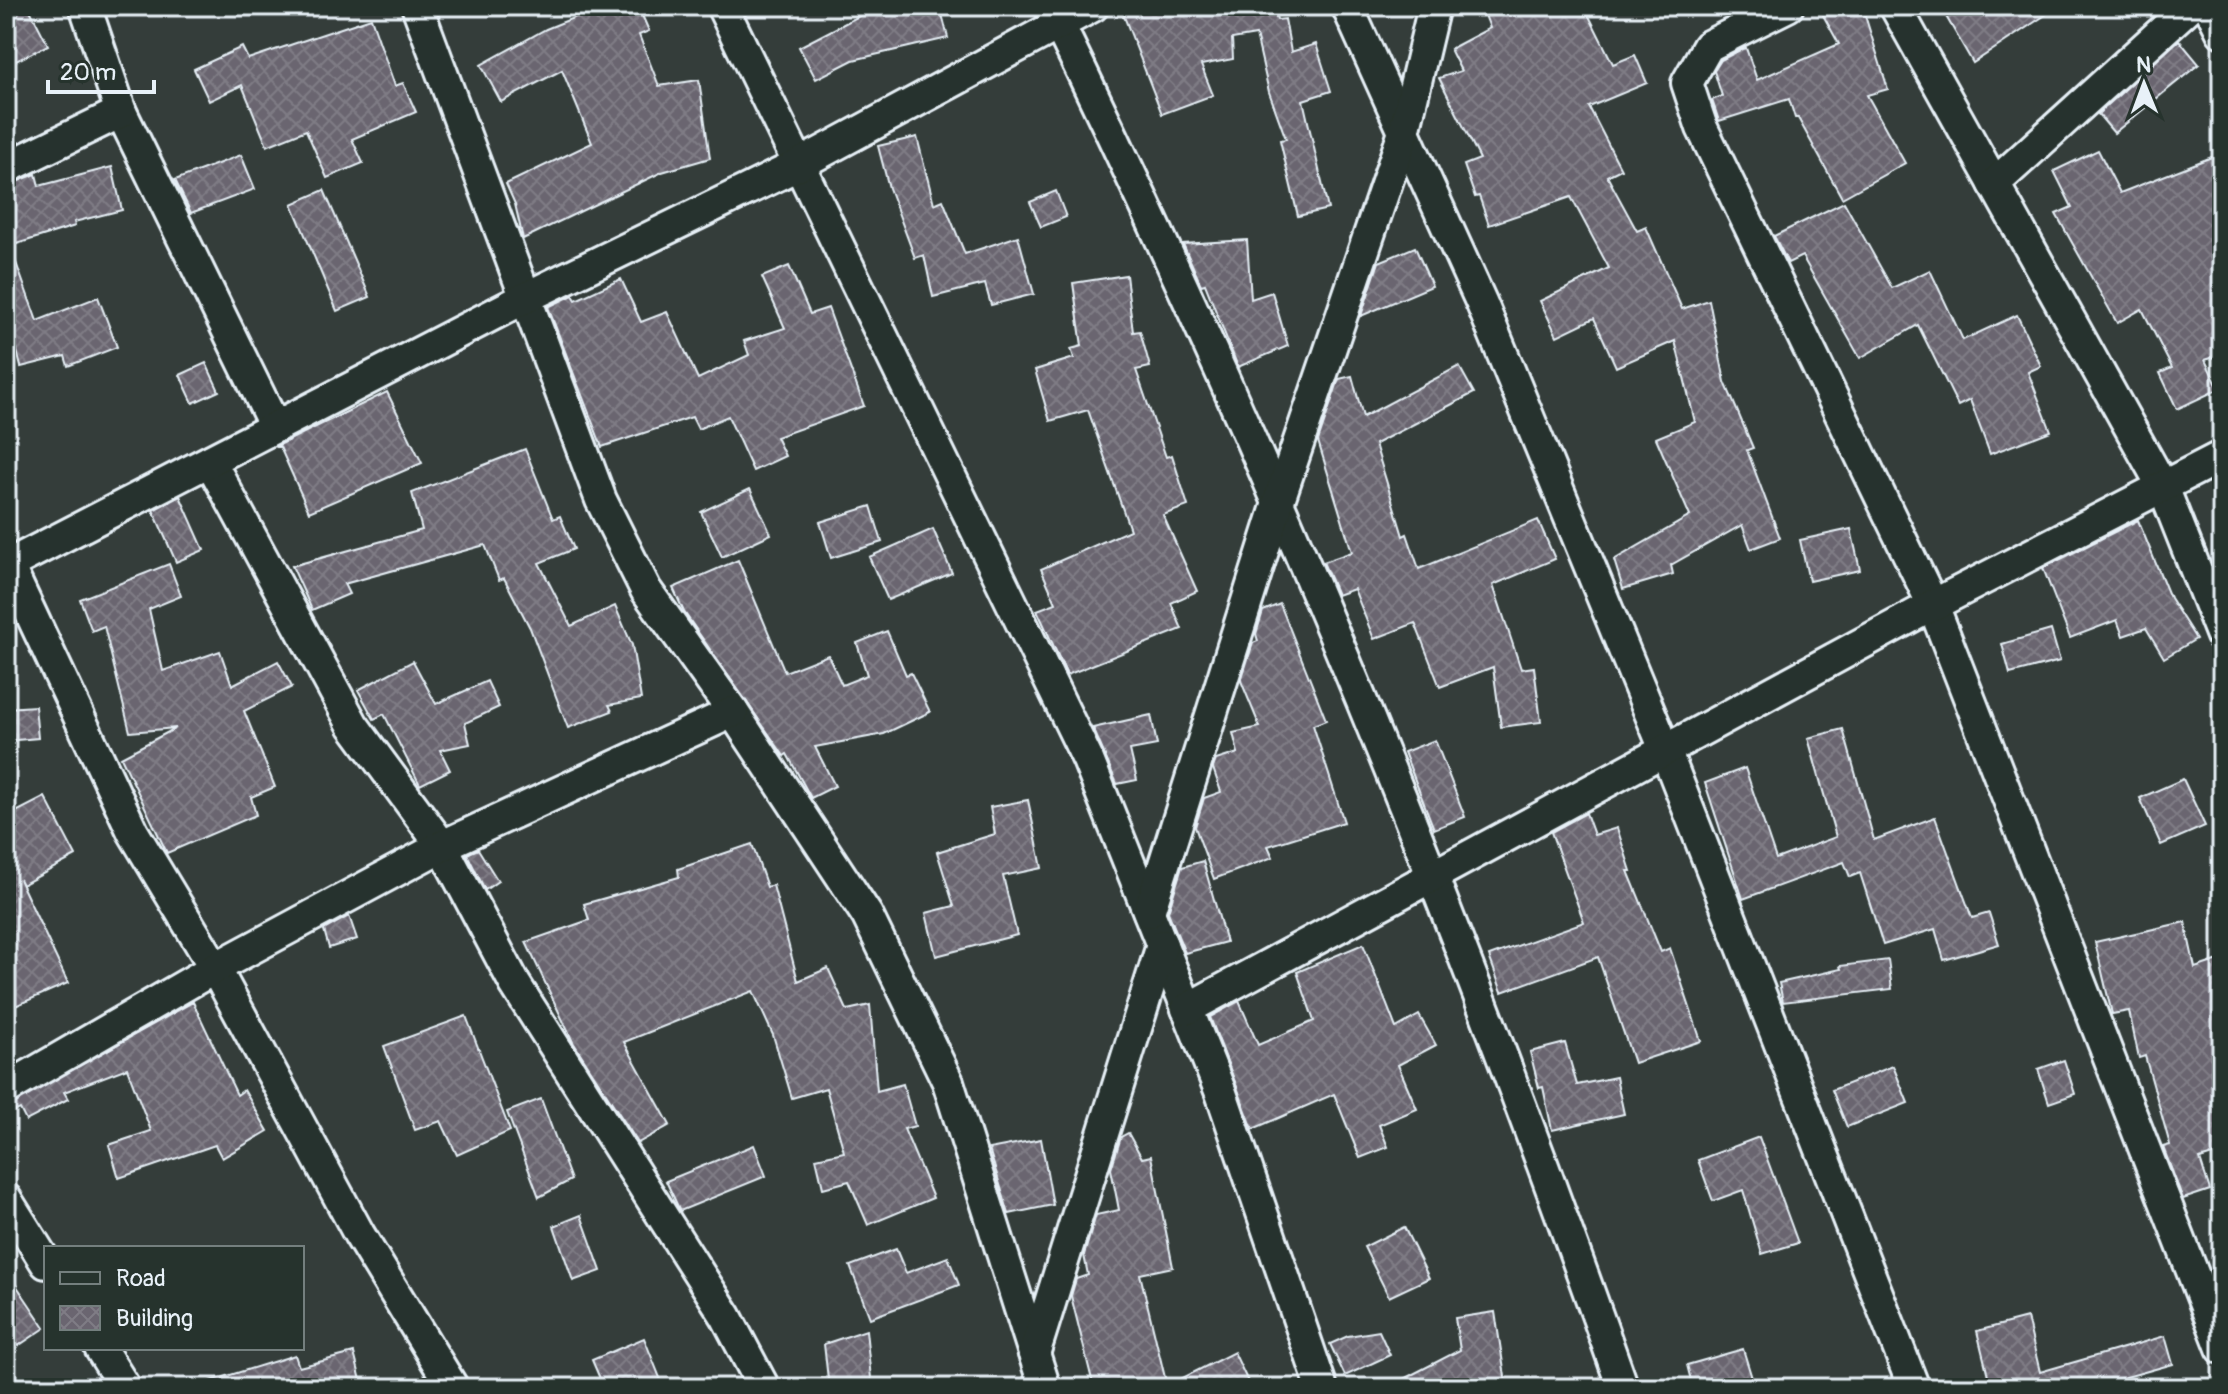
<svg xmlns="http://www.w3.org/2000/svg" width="2228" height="1394" viewBox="0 0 2228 1394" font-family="Pangolin,sans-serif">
<defs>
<pattern id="building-cross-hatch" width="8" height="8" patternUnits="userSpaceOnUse" patternTransform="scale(2)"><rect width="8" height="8" fill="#6a6570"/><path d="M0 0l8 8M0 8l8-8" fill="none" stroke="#7f7c85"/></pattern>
</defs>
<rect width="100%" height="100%" fill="#343d3a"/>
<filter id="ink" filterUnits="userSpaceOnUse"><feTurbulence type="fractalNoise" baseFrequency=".0125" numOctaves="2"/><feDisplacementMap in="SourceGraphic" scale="16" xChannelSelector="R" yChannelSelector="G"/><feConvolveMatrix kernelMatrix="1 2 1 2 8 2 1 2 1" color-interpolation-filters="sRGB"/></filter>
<g filter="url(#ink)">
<g fill="url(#building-cross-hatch)" stroke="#e8f1f8" stroke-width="2">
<polygon points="6,6 28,6 48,45 6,66"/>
<polygon points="585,6 638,6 649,31 639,35 659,86 699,80 710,158 662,172 523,239 515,204 506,184 592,143 562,70 501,102 481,65 546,29 588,12"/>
<polygon points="860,6 940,6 948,38 853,60 816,79 799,47 863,14"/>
<polygon points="1120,6 1274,6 1277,20 1285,19 1291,52 1316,44 1331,91 1303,100 1328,209 1298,216 1280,140 1286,139 1269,92 1256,35 1232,39 1233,59 1201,65 1213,95 1162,114"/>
<polygon points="1509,6 1584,6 1613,64 1635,55 1647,83 1589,107 1621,169 1607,176 1637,231 1646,227 1682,309 1709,300 1725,382 1753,448 1747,450 1780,538 1751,549 1742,525 1671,565 1673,574 1623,589 1614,560 1690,516 1656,438 1695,422 1675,341 1616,367 1594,318 1557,336 1540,301 1609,268 1571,197 1489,225 1479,196 1475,197 1464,165 1480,159 1439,78 1461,71 1450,49 1490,28 1485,15"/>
<polygon points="1818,6 1862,6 1888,89 1867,95 1905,163 1842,198 1798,118 1795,118 1789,99 1719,121 1712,100 1722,96 1714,71 1721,60 1742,49 1746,48 1757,80 1839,44"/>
<polygon points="1940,6 2059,6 1973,63"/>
<polygon points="371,18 395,86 403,83 416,112 352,139 363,163 327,178 306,130 267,146 242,85 209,101 194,69 242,47 248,59"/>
<polygon points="2179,40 2199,64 2114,133 2098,114"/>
<polygon points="917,137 934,204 943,200 965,254 1018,236 1034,294 991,305 985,284 933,297 924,255 915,258 889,188 878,146"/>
<polygon points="2098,150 2120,193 2222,153 2222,355 2205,360 2219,389 2177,409 2160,373 2172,368 2142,309 2117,323 2056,214 2072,207 2054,171"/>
<polygon points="241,155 255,189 191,213 175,180"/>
<polygon points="112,167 122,210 74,222 75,226 10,246 37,321 98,297 117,347 68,366 65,356 21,367 13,335 6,337 6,186 36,174 39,186"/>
<polygon points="324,190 370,297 337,311 292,204"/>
<polygon points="1056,191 1066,217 1041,227 1030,202"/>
<polygon points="1844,202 1892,288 1930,270 1963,340 2017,315 2041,366 2028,372 2051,431 1990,454 1970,400 1958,406 1918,325 1860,358 1802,256 1788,263 1774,236"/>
<polygon points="1247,240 1251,299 1272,292 1288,346 1238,367 1205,284 1201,285 1183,244"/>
<polygon points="1415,247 1432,286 1361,316 1379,262"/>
<polygon points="789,266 810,314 828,308 864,406 776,437 785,456 753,471 728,416 698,429 692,417 602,447 548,307 573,295 576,300 621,279 641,322 667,312 698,379 749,355 744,341 785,328 762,277"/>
<polygon points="1126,275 1133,332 1140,331 1150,367 1136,370 1166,457 1172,455 1188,506 1163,515 1197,591 1171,603 1182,629 1067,675 1037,610 1056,603 1041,569 1130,530 1088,410 1050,421 1035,370 1074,358 1071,349 1082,346 1073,283"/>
<polygon points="206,363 219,391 193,403 180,375"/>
<polygon points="1459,366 1474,393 1375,444 1403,536 1407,534 1419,569 1538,520 1555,559 1493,585 1521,669 1534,667 1541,722 1501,727 1493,667 1440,687 1415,623 1374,639 1354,589 1337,595 1323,562 1352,552 1318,441 1339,379 1352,376 1363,417"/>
<polygon points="387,392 422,463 309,512 280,447 275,447"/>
<polygon points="525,449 553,519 560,516 574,549 539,563 571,626 615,606 632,645 641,699 609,705 612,711 568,728 530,628 504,578 499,580 485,545 344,584 349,594 312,610 292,566 422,530 412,493"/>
<polygon points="750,489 771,534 722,557 701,512"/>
<polygon points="180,496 204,550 176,562 153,510"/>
<polygon points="871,506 882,542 831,558 820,522"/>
<polygon points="2138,520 2170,598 2196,639 2164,658 2146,628 2123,636 2117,620 2070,638 2043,568"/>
<polygon points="933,529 952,573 888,600 869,557"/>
<polygon points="1851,529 1860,570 1809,581 1800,540"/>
<polygon points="738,560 785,672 828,655 842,685 867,675 857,643 887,631 906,675 911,673 930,712 884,734 815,747 835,786 811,798 787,754 784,756 684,612 673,588"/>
<polygon points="169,564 181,596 149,609 163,671 220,651 232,685 278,661 292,687 244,711 275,787 251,797 256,815 167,853 121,757 176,728 130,732 104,626 92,631 80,599"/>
<polygon points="1280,604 1326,720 1313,725 1344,822 1268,846 1273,857 1214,879 1195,827 1204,798 1221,792 1213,768 1216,760 1238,753 1233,733 1260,727 1241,681 1253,643 1258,641 1256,634 1263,611"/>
<polygon points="2051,630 2060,661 2010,674 2002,644"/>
<polygon points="413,661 436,704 487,681 499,707 465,723 470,744 440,750 450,770 420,785 384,714 374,719 358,690"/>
<polygon points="35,706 38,738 6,741 6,708"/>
<polygon points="1151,715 1157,745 1130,750 1137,780 1117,784 1093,728"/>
<polygon points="1843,729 1874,840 1935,817 1972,918 1989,913 1999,944 1944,960 1935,929 1883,945 1860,873 1850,877 1844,862 1743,899 1705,783 1745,768 1776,859 1836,837 1808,738"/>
<polygon points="1435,740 1465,817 1434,829 1404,752"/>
<polygon points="2183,779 2205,826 2161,845 2140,798"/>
<polygon points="45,797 76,856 22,885 19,879 68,983 6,1010 6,817"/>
<polygon points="1028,800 1042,868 1003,876 1017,935 936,956 926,913 954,906 937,852 995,834 990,807"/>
<polygon points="1586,813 1594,835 1617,828 1631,871 1628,871 1661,952 1670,948 1701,1041 1634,1063 1598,957 1502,992 1489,956 1584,922 1551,832"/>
<polygon points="752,844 767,887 773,885 798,981 828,968 847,1010 870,1005 877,1091 903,1084 915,1126 904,1129 933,1198 868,1225 849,1181 823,1188 816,1158 844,1152 826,1088 792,1098 773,1035 753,991 624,1042 670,1125 638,1143 573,1042 526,942 589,920 584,904 679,877 678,869"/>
<polygon points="478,849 498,881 485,890 467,854"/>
<polygon points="1203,861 1226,942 1185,953 1168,912 1182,867"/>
<polygon points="349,916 357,939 329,948 324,930"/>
<polygon points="2185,922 2195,968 2222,959 2222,1152 2200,1159 2210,1190 2183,1199 2163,1147 2170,1145 2145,1056 2139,1058 2129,1011 2112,1014 2095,942"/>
<polygon points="1363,944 1396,1028 1419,1015 1436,1045 1398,1065 1417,1109 1379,1125 1388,1147 1360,1158 1334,1094 1253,1129 1210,1017 1239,1001 1258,1045 1314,1021 1297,972"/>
<polygon points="1888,960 1892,989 1783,1002 1779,983 1841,969 1840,966"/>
<polygon points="193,1002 237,1095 244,1090 268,1131 222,1158 215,1145 119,1178 109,1145 151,1131 127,1068 64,1092 68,1099 26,1121 20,1109 9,1114 6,1107"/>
<polygon points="466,1016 510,1131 457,1155 441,1121 415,1130 384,1046"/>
<polygon points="1565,1043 1577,1085 1616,1077 1624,1114 1552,1130 1543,1087 1539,1088 1530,1052"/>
<polygon points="2064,1060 2075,1094 2049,1103 2038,1069"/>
<polygon points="1893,1066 1908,1103 1847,1127 1832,1090"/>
<polygon points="541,1099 571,1180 539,1197 507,1112"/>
<polygon points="1128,1133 1142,1158 1151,1156 1173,1267 1140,1274 1167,1386 1234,1352 1251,1388 1094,1388 1071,1296 1076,1279 1088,1275 1084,1255 1096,1215 1119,1210 1111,1169 1121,1137"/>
<polygon points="1759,1137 1798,1243 1762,1254 1743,1190 1713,1201 1698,1160"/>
<polygon points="1041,1139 1053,1205 1009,1214 989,1149"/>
<polygon points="754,1145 766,1176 680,1211 666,1181"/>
<polygon points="581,1215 601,1271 573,1281 554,1226"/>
<polygon points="1404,1227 1429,1278 1389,1297 1364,1247"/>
<polygon points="896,1249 906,1273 948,1257 959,1285 870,1318 850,1266"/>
<polygon points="6,1270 45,1328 18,1346 6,1326"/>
<polygon points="1495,1312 1506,1383 1475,1388 1386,1388 1460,1350 1455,1318"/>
<polygon points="2027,1318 2040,1372 2165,1336 2173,1364 2087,1388 1991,1388 1977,1331"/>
<polygon points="866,1330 872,1388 829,1388 824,1344"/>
<polygon points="1379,1331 1390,1355 1345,1376 1330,1344 1348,1336"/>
<polygon points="644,1338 664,1388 604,1388 592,1360"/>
<polygon points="1743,1349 1755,1388 1693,1388 1687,1365"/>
<polygon points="354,1353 363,1388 212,1388 211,1381 295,1355 299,1367"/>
</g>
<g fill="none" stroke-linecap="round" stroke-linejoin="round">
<defs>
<g id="street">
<polyline points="85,6 121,112 275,427"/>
<polyline points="417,6 601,500 646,590 733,712 867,915 948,1082 1045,1388"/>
<polyline points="722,6 1088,760 1221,1093 1322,1388"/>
<path d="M 1050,6 C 1269,454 1458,918 1623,1388"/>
<polyline points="1347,6 1482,304 1666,752 1914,1388"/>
<polyline points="1788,6 1708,46 1687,83 1702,128 1933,605 2222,1348"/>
<polyline points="1895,6 2163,487 2222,636"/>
<polyline points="2209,6 2222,32"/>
<polyline points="6,168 121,112"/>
<polyline points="1994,184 2190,6"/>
<polyline points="210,461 353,725 442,846 515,984 726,1316 764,1388"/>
<polyline points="8,565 133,832 215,968 359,1234 453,1388"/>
<polyline points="6,566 527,297 798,165 1093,6"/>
<polyline points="1149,912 1279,500 1404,132 1434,6"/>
<polyline points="1187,1009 1933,605 2222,456"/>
<polyline points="6,1089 215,968 442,846 733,712"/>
<polyline points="6,1199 46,1263"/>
<polyline points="100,1348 125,1388"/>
<polyline points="1034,1354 1162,945"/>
</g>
</defs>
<use href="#street" stroke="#e8f1f8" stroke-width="36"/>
<use href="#street" stroke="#26332d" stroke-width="30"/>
</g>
</g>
<rect width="2228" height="1394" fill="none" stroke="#26332d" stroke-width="32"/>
<rect x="16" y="16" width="2196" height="1362" fill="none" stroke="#e8f1f8" stroke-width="3" filter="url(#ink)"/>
<rect x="44" y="1246" width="260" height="104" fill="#26332d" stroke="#747f7e" stroke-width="2"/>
<rect x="60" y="1272" width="40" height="12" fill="#26332d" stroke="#747f7e" stroke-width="2"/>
<text x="116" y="1286" font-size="24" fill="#e8f1f8">Road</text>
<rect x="60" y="1306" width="40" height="24" fill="url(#building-cross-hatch)" stroke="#747f7e" stroke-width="2"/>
<text x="116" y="1326" font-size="24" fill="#e8f1f8">Building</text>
<g transform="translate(2144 84) rotate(359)" stroke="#26332d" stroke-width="6" paint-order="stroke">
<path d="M0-6L14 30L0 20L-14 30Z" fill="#e8f1f8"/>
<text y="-12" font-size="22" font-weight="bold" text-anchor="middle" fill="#e8f1f8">N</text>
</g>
<path d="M48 80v12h106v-12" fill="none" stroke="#e8f1f8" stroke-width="4"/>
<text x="60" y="80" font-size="24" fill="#e8f1f8" stroke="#26332d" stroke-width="6" paint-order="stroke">20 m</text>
</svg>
